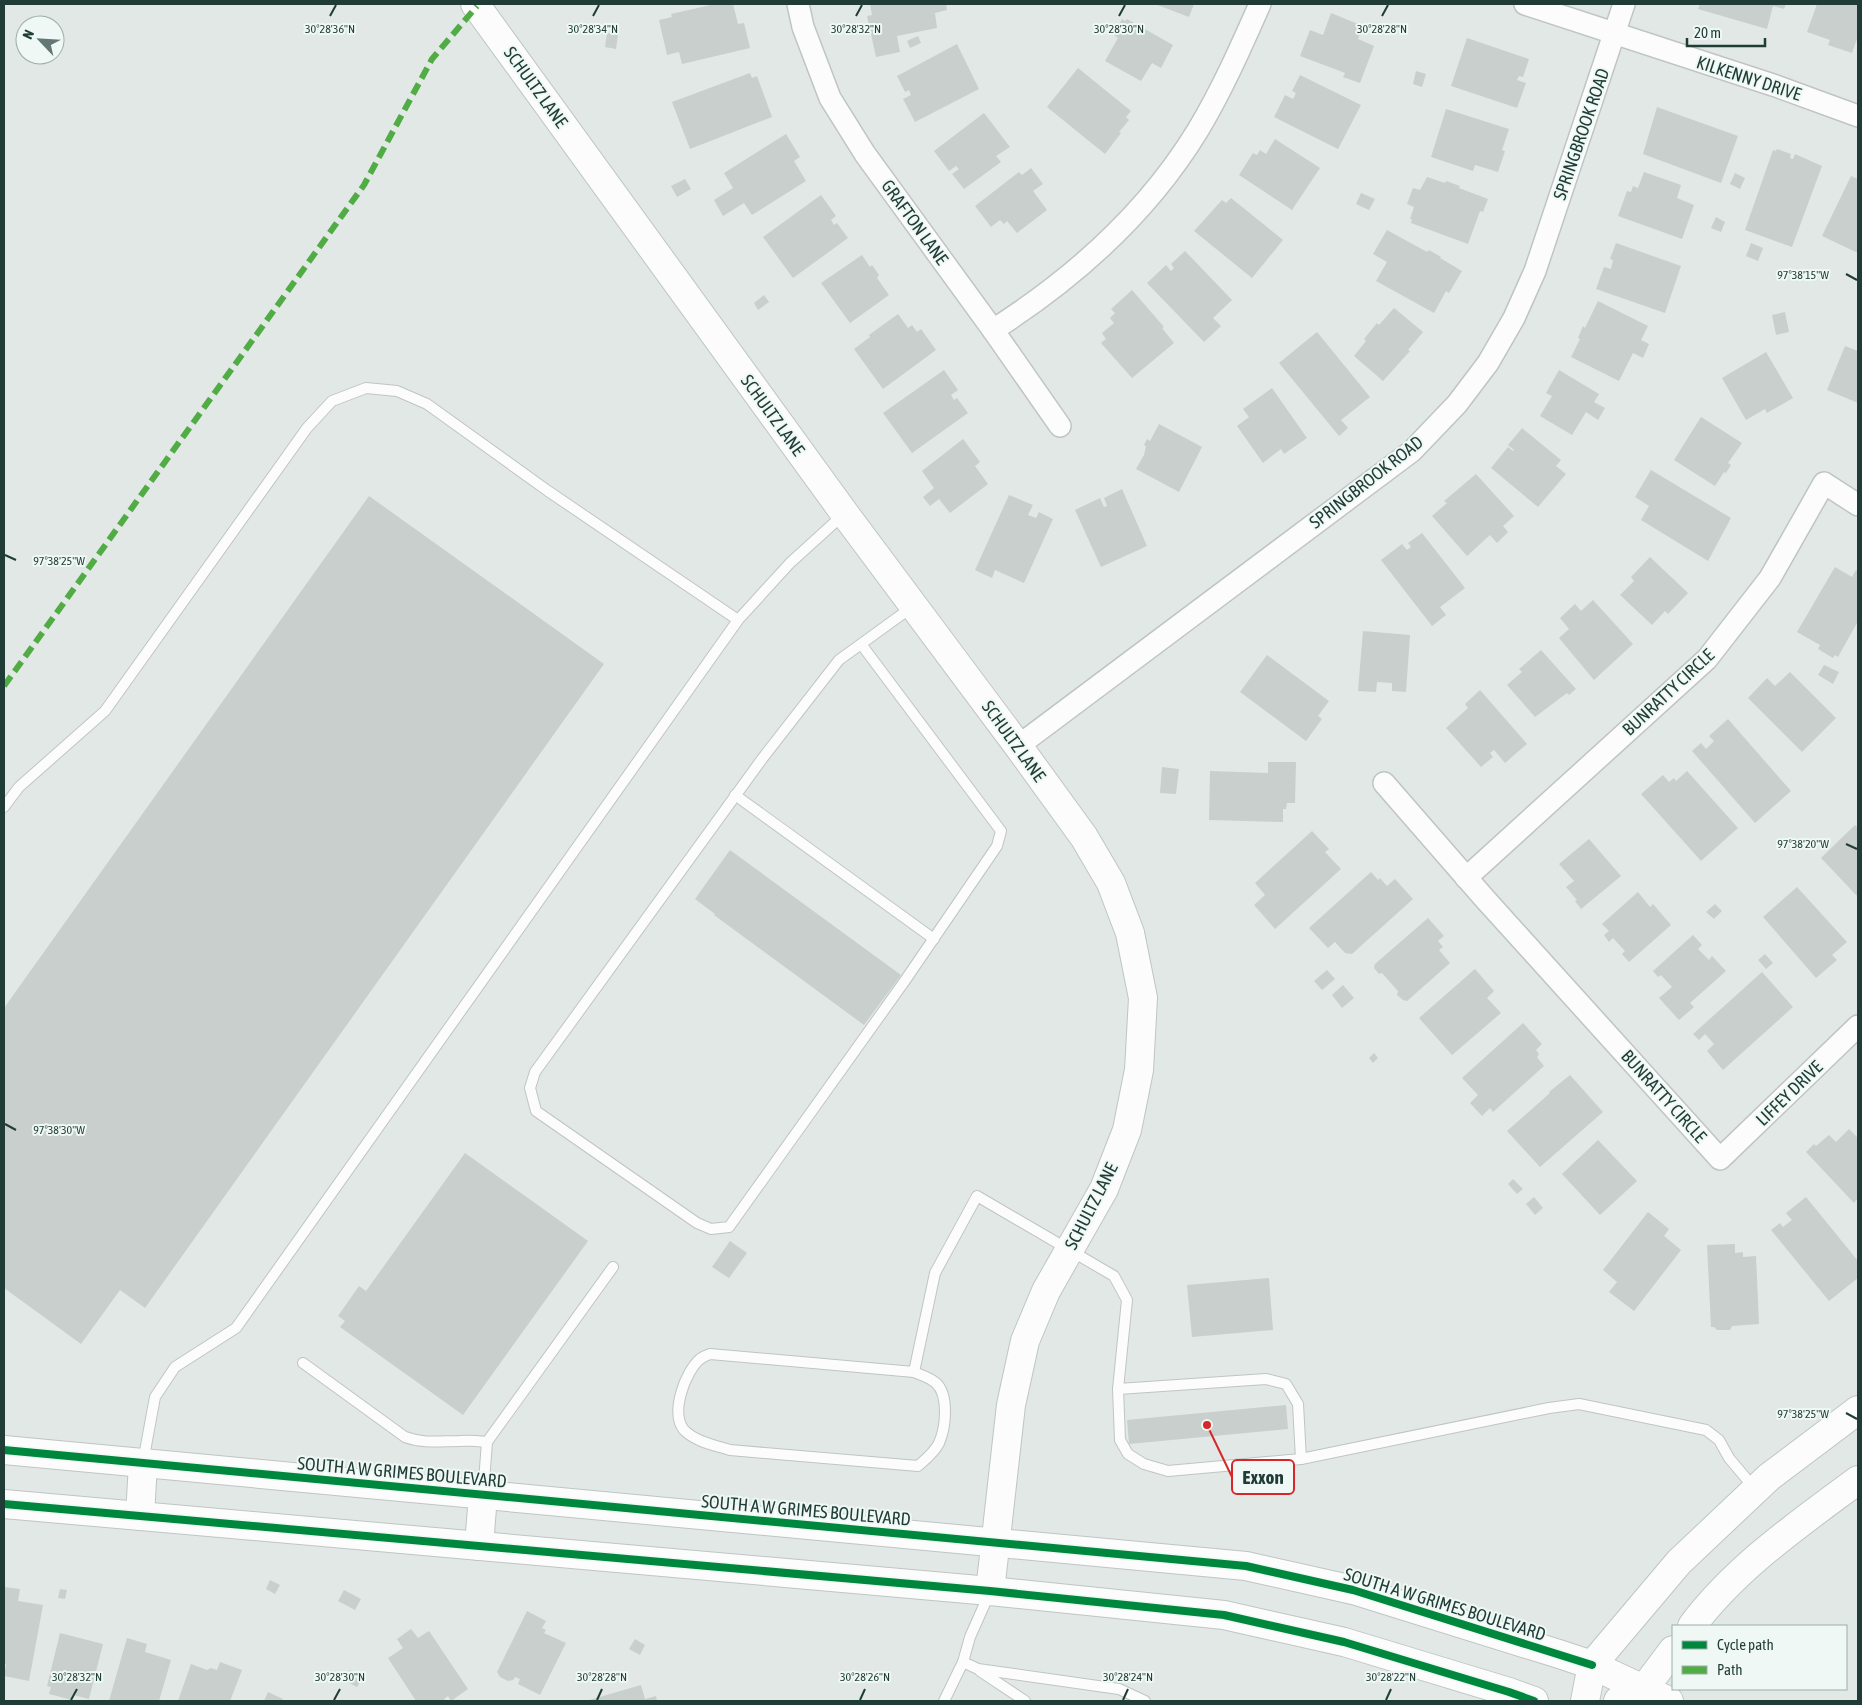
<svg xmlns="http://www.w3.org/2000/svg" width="1862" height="1705" viewBox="0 0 1862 1705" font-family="'Asap Condensed',sans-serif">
<rect width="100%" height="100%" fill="#e2e8e6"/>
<g fill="#c9cfcd">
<polygon points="715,4 733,4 738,24 744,23 750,48 682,64 679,52 667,55 659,20 672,17 671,14"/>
<polygon points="870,4 946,4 947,10 935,13 937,28 897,36 900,52 876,57 867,16 872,15"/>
<polygon points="1155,4 1194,4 1189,17"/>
<polygon points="1700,4 1786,4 1784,9 1773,6 1767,29 1698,9"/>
<polygon points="1817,4 1858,4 1858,36 1852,53 1828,45 1830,40 1807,32"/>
<polygon points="1331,13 1363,26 1358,39 1374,46 1360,83 1343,77 1345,73 1300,56 1310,30 1323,35"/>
<polygon points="1122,19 1125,21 1127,19 1173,45 1161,68 1152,63 1141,81 1105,61 1118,38 1113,34"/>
<polygon points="607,33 618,35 616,49 605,47"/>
<polygon points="918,36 921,43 910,48 907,41"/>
<polygon points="1467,38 1529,59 1523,77 1519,76 1517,80 1526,83 1517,108 1451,86"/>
<polygon points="957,44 979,89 915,122 903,99 911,95 909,90 905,92 897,76"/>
<polygon points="1078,68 1131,111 1126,117 1129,120 1119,132 1121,133 1105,154 1047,107"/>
<polygon points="1416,71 1426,74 1422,87 1413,84"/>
<polygon points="750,73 752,78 757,76 772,117 690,149 672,102"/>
<polygon points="1300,75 1361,105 1338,149 1274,117 1285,95 1293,99 1296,93 1292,91"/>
<polygon points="1657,107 1738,136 1721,183 1643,154"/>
<polygon points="1446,109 1509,129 1502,150 1505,151 1498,172 1475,165 1473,171 1431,157"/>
<polygon points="984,113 1010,147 996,156 1001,162 964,189 952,174 959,169 956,166 949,171 934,151"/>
<polygon points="786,134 800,157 794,161 806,181 752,215 744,203 723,216 714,200 733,188 724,173"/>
<polygon points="1275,139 1320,168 1292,210 1239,175 1253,153 1257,155 1260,150 1266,154"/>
<polygon points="1777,149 1791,154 1790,158 1793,159 1795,154 1822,166 1792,247 1745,230 1773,150 1776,151"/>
<polygon points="1031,168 1043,184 1033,191 1047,210 1017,233 1007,221 1004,224 1000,220 991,227 975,206 1019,172 1022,175"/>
<polygon points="1644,172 1681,185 1677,198 1694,205 1682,239 1618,216 1627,191 1631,192 1633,186 1638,188"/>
<polygon points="1735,173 1745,178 1740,189 1730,184"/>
<polygon points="1851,176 1858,179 1858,253 1822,236"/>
<polygon points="1427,177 1445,183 1446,181 1460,186 1459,188 1488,199 1483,212 1480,211 1468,244 1411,223 1412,219 1410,219 1414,207 1407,204 1413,188 1420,190"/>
<polygon points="685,179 691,189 677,197 671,186"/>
<polygon points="1361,193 1375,199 1369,210 1356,204"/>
<polygon points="821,195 836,216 831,220 834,225 837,223 848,238 793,278 763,237"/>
<polygon points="1231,198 1283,240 1252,278 1194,231 1222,200 1226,203"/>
<polygon points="1716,217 1725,222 1721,232 1711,228"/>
<polygon points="1387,230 1427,252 1429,250 1441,257 1440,258 1462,271 1449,293 1446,291 1434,313 1376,281 1387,262 1373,254"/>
<polygon points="1616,243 1681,266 1665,313 1596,289 1604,267 1611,269 1613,260 1610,259"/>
<polygon points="1751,243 1763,248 1758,261 1746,256"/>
<polygon points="1185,251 1232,300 1213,318 1221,326 1204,342 1147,283 1166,265 1171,271 1174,268 1171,264"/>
<polygon points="862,255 870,267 872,265 879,275 877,278 889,295 850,323 821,283"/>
<polygon points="1132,290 1164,327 1162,328 1174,343 1132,378 1101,343 1106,339 1102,333 1114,323 1110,318 1115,313 1111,309"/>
<polygon points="764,295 769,302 758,310 754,303"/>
<polygon points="1598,301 1648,326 1641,340 1649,344 1643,358 1633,353 1619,381 1571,357 1580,339 1578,338 1583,326 1585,328"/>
<polygon points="1394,308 1423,332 1408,350 1410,351 1383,381 1354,356 1366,341 1364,339 1377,323 1379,325"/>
<polygon points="1785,312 1789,332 1776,335 1772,315"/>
<polygon points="898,314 908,328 912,325 917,332 921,329 936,350 883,389 854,349 870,337 869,335"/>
<polygon points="1317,332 1370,397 1341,420 1348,428 1339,436 1279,363"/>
<polygon points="1845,346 1858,351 1858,403 1827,390"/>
<polygon points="1766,352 1793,398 1767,413 1765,409 1746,420 1722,378"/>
<polygon points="944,370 958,390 951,395 954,400 957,398 968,413 912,453 883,413"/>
<polygon points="1559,370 1599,394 1594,402 1605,408 1598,420 1586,412 1572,435 1540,416 1552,396 1546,393"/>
<polygon points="1272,388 1307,438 1284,454 1281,449 1263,463 1237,426 1249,417 1243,409"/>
<polygon points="1701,417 1742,443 1728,463 1731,465 1726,473 1724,472 1715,486 1674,460"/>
<polygon points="1159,424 1202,447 1179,492 1136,469 1144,455 1146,446 1144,445 1147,439 1150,441"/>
<polygon points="1522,428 1561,460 1556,466 1566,474 1538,507 1491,468 1508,447 1513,451 1514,450 1508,445"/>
<polygon points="963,439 980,462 975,466 988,484 950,513 939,499 930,506 923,497 934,488 922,471"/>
<polygon points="1651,470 1731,518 1708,561 1641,520 1649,506 1635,497"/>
<polygon points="1476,474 1514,516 1503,526 1508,532 1497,543 1490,535 1467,556 1432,516 1447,503 1444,501"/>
<polygon points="1122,489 1147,546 1101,567 1075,510 1100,498 1104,507 1107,506 1104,498"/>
<polygon points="1009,495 1033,505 1028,515 1036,518 1039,512 1053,519 1024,583 995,570 992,578 975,570"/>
<polygon points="369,496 604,664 145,1308 120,1290 81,1344 4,1288 4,1008"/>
<polygon points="1422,533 1465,588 1440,607 1446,615 1432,626 1381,560 1402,544 1407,550 1411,547 1408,543"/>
<polygon points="1650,557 1688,593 1668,614 1665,611 1652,625 1620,595 1634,581 1631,577"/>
<polygon points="1835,567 1852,577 1856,570 1858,572 1858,621 1838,657 1835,655 1833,658 1818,649 1820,645 1797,632"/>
<polygon points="1593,600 1633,644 1594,680 1559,638 1569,629 1560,618 1575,604 1581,611"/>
<polygon points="1363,631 1410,635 1406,692 1392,691 1392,683 1377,682 1376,692 1358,691"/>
<polygon points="1541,650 1576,689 1569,695 1567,693 1535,717 1507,685 1522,672 1519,669"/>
<polygon points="1267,655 1329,701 1318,716 1322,719 1306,741 1240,692"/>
<polygon points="1824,665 1839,672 1833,684 1818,675"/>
<polygon points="1790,672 1836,718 1802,752 1748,698 1767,678 1775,686"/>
<polygon points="1480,690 1527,744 1505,763 1494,750 1490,753 1493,757 1481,767 1446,728 1468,708 1465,704"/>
<polygon points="1728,719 1791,791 1755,823 1692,751 1701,743 1706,749 1714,741 1709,736"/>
<polygon points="1268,762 1296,762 1295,803 1287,803 1286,809 1283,809 1283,822 1209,820 1210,771 1268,773"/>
<polygon points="1162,767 1179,769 1176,794 1160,793"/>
<polygon points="1687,771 1738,828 1701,861 1641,794 1663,775 1669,782 1674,778 1676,781"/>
<polygon points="1855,825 1858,828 1858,897 1821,858"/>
<polygon points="1312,831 1329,849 1325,852 1341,869 1275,929 1254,905 1265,895 1255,883"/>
<polygon points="1589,839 1621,876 1581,909 1575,901 1577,900 1566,887 1574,881 1559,864"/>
<polygon points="730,850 901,975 864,1025 714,915 715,914 695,899"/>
<polygon points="1371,872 1378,880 1380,878 1387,886 1395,879 1413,899 1352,954 1345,953 1335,942 1328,948 1309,928"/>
<polygon points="1797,887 1847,942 1832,955 1837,960 1816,978 1763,917"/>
<polygon points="1638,892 1650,907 1653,904 1671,925 1629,962 1622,954 1625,951 1613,938 1609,942 1604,935 1609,931 1602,924"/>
<polygon points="1715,904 1722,911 1714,919 1706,912"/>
<polygon points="1428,918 1444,936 1438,941 1443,947 1439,950 1450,963 1407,1001 1403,1000 1397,995 1398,991 1382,973 1379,974 1374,968 1375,964"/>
<polygon points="1693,935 1702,945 1698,949 1709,960 1712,956 1726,971 1690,1003 1694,1007 1679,1020 1659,998 1672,987 1661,975 1658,977 1653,971"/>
<polygon points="1765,954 1773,963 1766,969 1758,960"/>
<polygon points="1475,969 1494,991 1487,998 1501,1013 1452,1055 1419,1018"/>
<polygon points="1327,970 1335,979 1322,990 1314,981"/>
<polygon points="1762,972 1793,1007 1723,1070 1707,1051 1714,1044 1705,1034 1699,1040 1693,1034"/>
<polygon points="1343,985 1354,998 1342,1008 1332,995"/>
<polygon points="1523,1023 1542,1044 1536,1050 1539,1054 1537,1057 1544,1066 1493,1112 1490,1108 1482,1116 1470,1103 1478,1095 1462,1078"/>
<polygon points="1374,1053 1378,1058 1373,1063 1369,1058"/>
<polygon points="1570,1075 1603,1112 1540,1167 1507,1131 1550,1093 1549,1092"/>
<polygon points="1849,1129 1858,1138 1858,1198 1854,1203 1806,1152 1814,1144 1816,1146 1829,1135 1836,1142"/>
<polygon points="1598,1140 1637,1181 1600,1215 1562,1174"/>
<polygon points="465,1153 588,1241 463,1415 340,1327 345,1321 338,1316 359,1286 366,1291"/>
<polygon points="1513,1179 1523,1189 1517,1194 1508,1184"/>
<polygon points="1534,1197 1543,1208 1535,1215 1526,1204"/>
<polygon points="1806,1197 1858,1261 1858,1278 1829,1301 1771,1230 1780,1223 1783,1227 1792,1220 1786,1213"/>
<polygon points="1648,1212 1669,1229 1664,1236 1681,1250 1634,1311 1609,1292 1617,1282 1603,1270"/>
<polygon points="730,1241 747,1253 729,1278 712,1267"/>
<polygon points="1735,1244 1735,1253 1743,1252 1743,1257 1756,1256 1759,1324 1732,1326 1730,1330 1717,1330 1714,1327 1711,1327 1707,1245"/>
<polygon points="1269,1278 1273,1330 1192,1337 1187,1285"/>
<polygon points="1286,1405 1288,1429 1129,1444 1127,1420"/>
<polygon points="270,1580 280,1585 275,1594 266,1589"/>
<polygon points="4,1587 20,1589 18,1601 43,1605 29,1681 4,1676 6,1664 4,1664"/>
<polygon points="60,1589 67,1590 65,1599 58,1598"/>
<polygon points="344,1590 361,1599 355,1610 338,1601"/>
<polygon points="527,1611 546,1621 542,1628 546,1630 544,1633 566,1643 540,1695 518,1684 520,1679 515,1677 513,1680 508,1681 500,1677 497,1672"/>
<polygon points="411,1629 418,1638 429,1631 468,1689 451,1701 448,1696 444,1699 446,1701 416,1701 388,1658 403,1648 397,1639"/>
<polygon points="60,1633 103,1644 89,1699 73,1695 72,1700 49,1694 51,1687 47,1686"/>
<polygon points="127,1638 147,1644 145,1652 171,1660 159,1701 109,1701"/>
<polygon points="635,1639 645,1645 640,1655 629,1649"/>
<polygon points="220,1662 242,1670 230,1701 178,1701 191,1664 207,1670 211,1668 217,1670"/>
<polygon points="350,1670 363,1677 357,1687 344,1680"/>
<polygon points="641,1685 645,1699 656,1696 657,1701 586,1701"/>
<polygon points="268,1692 283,1699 282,1701 264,1701"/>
</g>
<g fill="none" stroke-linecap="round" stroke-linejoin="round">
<defs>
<g id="lane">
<polyline points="861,644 1001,831 997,846 904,982 729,1227 711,1229 697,1223 536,1111 530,1088 535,1072 762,759 839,660 912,607"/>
<polyline points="735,795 934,939"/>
<polyline points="4,807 19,787 105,711 307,428 332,401 366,388 397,391 427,404 548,491 738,620"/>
<path d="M 303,1363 L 405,1437 C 424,1444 440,1441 460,1441 C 469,1440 478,1441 487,1442"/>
<path d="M 914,1372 C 921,1375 931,1378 936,1383 C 949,1395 946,1427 939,1443 C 934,1453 926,1459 918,1466 L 730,1450 C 714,1445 696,1442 684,1430 C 670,1413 685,1372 700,1359 C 703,1357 707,1355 710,1354 L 914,1372 L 935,1273 L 977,1196 L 1114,1276 L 1127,1300 L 1118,1389 L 1120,1440 L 1128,1454 L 1144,1464 L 1168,1471 L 1301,1459 L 1549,1408 L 1579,1404 L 1706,1430 L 1719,1440 L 1729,1458 L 1755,1489"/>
<polyline points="1118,1389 1266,1379 1286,1384 1298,1404 1301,1459"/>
<polyline points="143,1462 155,1397 175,1367 236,1328 738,620 790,563 844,514"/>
<polyline points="483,1494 487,1442 613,1267"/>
<polyline points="990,1592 970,1637 963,1662 978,1669 1119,1689 1145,1701"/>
<polyline points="980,1671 1025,1701"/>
<polyline points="944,1701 963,1662"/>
</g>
<g id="street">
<polyline points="798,4 803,27 830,98 865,154 993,330 1060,426"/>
<polyline points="1525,4 1776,86 1858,116"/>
<path d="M 993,330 C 1073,279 1148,212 1198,130 C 1222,90 1241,47 1260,4"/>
<polyline points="1018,746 1412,451 1457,404 1488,363 1514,318 1535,271 1624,4"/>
<polyline points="1384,783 1485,899 1720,1159 1858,1026"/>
<polyline points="1466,878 1707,659 1770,578 1824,483 1858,505"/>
</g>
<g id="secondary">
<polyline points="475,4 845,514 1018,746 1084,837 1111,883 1130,933 1143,998 1139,1070 1127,1130 1104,1189 1046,1291 1025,1341 1011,1405 990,1591"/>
<polyline points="4,1450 1246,1566 1353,1590 1559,1654 1592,1665 1669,1701"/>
<polyline points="4,1504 990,1591 1224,1615 1344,1642 1509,1692 1534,1701"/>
<polyline points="140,1516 143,1463"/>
<polyline points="479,1546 483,1495"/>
<path d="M 1692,1626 C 1736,1567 1799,1524 1858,1480"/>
<polyline points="1585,1701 1592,1665 1679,1562 1769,1477 1858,1410"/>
<polyline points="1618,1701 1643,1690 1673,1650"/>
</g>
</defs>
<use href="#lane" stroke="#bfc5c3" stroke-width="12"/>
<use href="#street" stroke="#bfc5c3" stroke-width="24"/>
<use href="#secondary" stroke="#bec6c3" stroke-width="30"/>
<use href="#lane" stroke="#fbfcfb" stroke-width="10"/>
<use href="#street" stroke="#fbfcfb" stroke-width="21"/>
<use href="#secondary" stroke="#fbfcfb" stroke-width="28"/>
<polyline stroke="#52ac45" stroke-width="6" stroke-dasharray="12 6" stroke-linecap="butt" points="4,686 364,185 432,59 477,6"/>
<defs>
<g id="cycleway">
<polyline points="4,1450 1246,1566 1353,1590 1592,1665"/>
<polyline points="4,1504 990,1591 1224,1615 1344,1642 1509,1692 1534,1701"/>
</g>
</defs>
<use href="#cycleway" stroke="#eff8f4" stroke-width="11"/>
<use href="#cycleway" stroke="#00873e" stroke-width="8"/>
</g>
<path fill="none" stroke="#1f3c36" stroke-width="2" d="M 330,16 L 336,5M 593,16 L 599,5M 856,16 L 862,5M 1119,16 L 1125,5M 1382,16 L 1388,5M 1846,274 L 1857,280M 5,555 L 16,560M 1846,844 L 1857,849M 5,1124 L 16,1130M 1846,1413 L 1857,1419M 71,1700 L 77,1689M 334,1700 L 340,1689M 597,1700 L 602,1689M 860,1700 L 865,1689M 1123,1700 L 1128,1689M 1386,1700 L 1391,1689"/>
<g text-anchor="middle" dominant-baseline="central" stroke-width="4" stroke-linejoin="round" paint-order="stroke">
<g font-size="18" fill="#1f3c36" stroke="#eff8f4">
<text transform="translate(1749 78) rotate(18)">KILKENNY DRIVE</text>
<text transform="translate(536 87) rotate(54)">SCHULTZ LANE</text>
<text transform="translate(1581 134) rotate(-71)">SPRINGBROOK ROAD</text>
<text transform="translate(915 222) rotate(54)">GRAFTON LANE</text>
<text transform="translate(773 415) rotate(54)">SCHULTZ LANE</text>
<text transform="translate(1366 482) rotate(-38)">SPRINGBROOK ROAD</text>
<text transform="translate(1668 692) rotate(-43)">BUNRATTY CIRCLE</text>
<text transform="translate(1014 741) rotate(54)">SCHULTZ LANE</text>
<text transform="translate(1789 1093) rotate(-44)">LIFFEY DRIVE</text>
<text transform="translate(1664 1096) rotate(48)">BUNRATTY CIRCLE</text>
<text transform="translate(1091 1206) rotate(-63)">SCHULTZ LANE</text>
<text transform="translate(402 1472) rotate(5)">SOUTH A W GRIMES BOULEVARD</text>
<text transform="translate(806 1510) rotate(5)">SOUTH A W GRIMES BOULEVARD</text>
<text transform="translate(1445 1604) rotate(17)">SOUTH A W GRIMES BOULEVARD</text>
</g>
</g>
<g font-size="12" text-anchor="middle" fill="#1f3c36" stroke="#eff8f4" stroke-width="4" stroke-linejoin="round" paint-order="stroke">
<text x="330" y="33">30°28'36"N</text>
<text x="593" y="33">30°28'34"N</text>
<text x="856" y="33">30°28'32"N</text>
<text x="1119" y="33">30°28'30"N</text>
<text x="1382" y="33">30°28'28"N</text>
<text x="1803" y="279">97°38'15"W</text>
<text x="59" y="565">97°38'25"W</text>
<text x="1803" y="848">97°38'20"W</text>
<text x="59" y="1134">97°38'30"W</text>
<text x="1803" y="1418">97°38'25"W</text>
<text x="77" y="1681">30°28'32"N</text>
<text x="340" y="1681">30°28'30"N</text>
<text x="602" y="1681">30°28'28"N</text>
<text x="865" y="1681">30°28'26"N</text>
<text x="1128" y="1681">30°28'24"N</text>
<text x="1391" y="1681">30°28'22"N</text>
</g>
<path fill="none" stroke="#d62828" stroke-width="2" d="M1207 1425L1232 1477"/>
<circle fill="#d62828" stroke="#eff8f4" stroke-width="2" cx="1207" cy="1425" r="5"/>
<rect fill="#eff8f4" stroke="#d62828" stroke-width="2" x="1232" y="1460" width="62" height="34" rx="5"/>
<g font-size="19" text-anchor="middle" font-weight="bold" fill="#1f3c36">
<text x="1263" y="1484">Exxon</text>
</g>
<rect width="1862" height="1705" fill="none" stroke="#1f3c36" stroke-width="10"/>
<rect x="1672" y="1625" width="175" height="65" fill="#eff8f4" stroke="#9cada8"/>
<rect x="1682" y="1641" width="25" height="8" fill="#00873e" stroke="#9cada8"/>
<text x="1717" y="1650" font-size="15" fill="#1f3c36">Cycle path</text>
<rect x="1682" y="1666" width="25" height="8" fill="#52ac45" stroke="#9cada8"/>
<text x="1717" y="1675" font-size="15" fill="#1f3c36">Path</text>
<g transform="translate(40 40) rotate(295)"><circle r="24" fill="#eff8f4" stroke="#9cada8"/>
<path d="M0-4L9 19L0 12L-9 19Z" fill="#637874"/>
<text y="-8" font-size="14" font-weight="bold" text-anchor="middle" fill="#1f3c36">N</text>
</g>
<path d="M1687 38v8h78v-8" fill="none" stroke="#1f3c36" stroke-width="2.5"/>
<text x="1694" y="38" font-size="15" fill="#1f3c36" stroke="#eff8f4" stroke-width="4" paint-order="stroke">20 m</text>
</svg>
